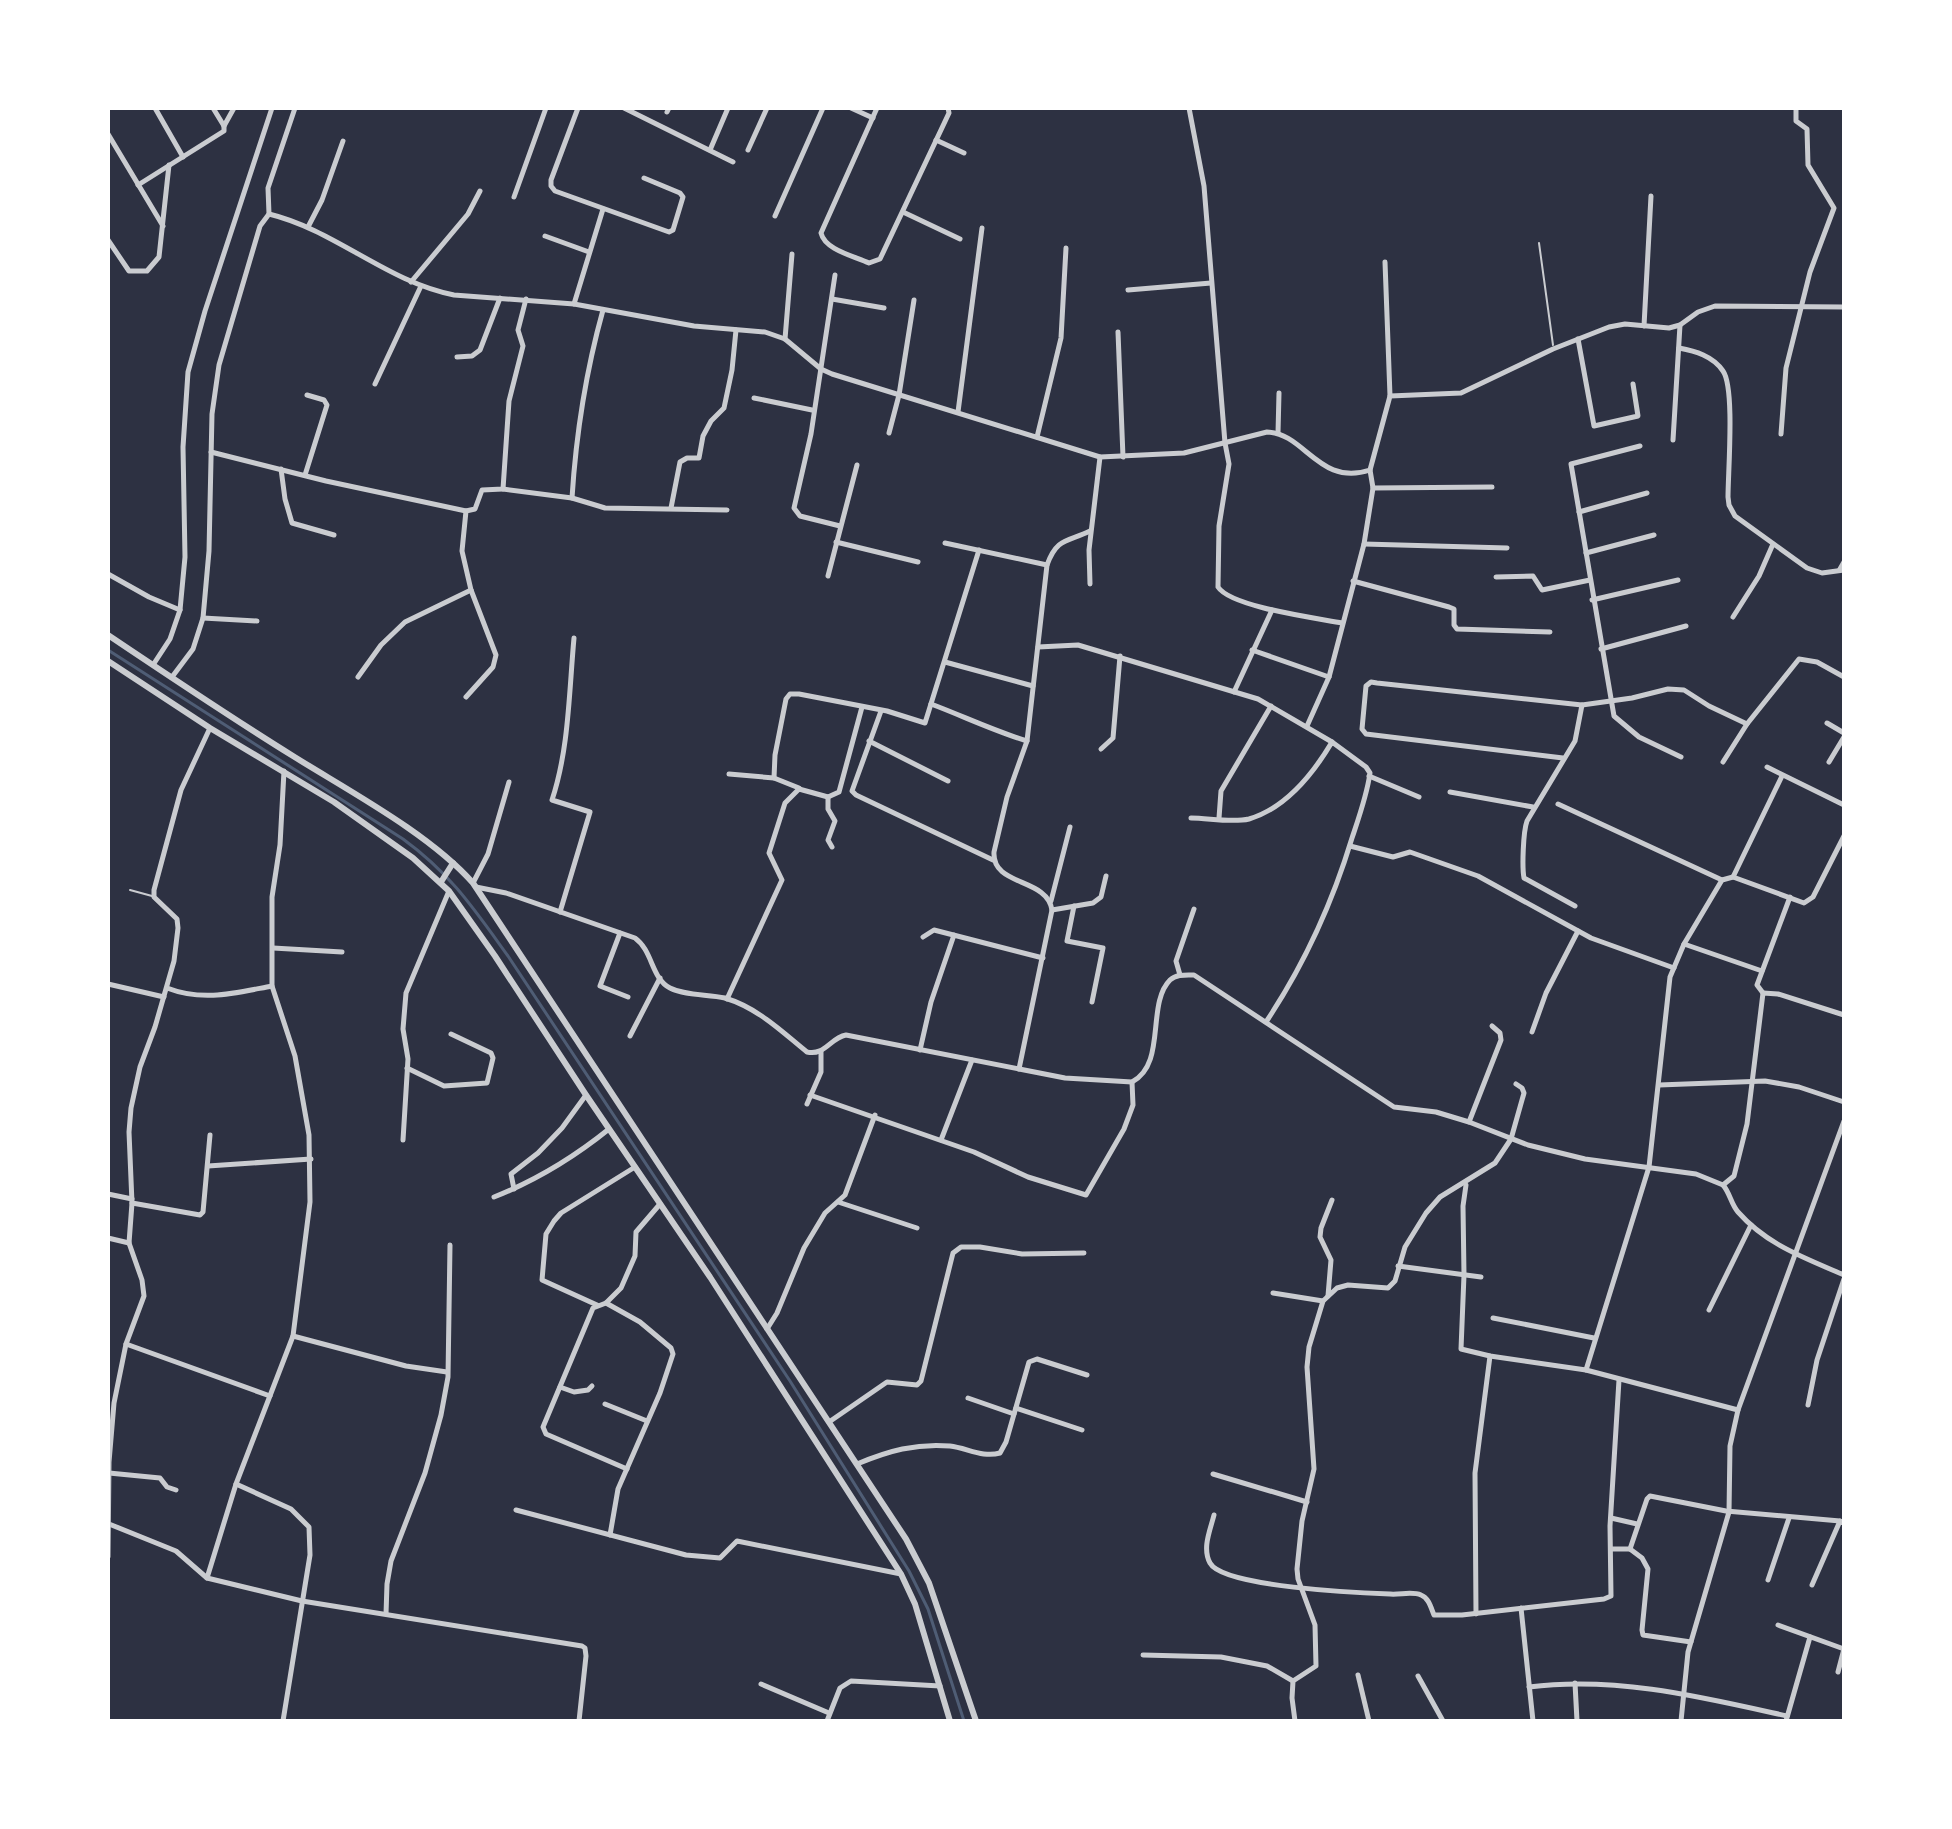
<svg xmlns="http://www.w3.org/2000/svg" width="1952" height="1829" viewBox="0 0 1952 1829" font-family="'DM Sans',sans-serif">
<rect width="100%" height="100%" fill="#2d3142"/>
<g fill="none" stroke-linecap="round" stroke-linejoin="round">
<path stroke="#4f5d75" stroke-width="3" d="M 108,650 L 403,839 C 451,874 474,909 508,956 L 790,1381 L 909,1571 L 928,1609 L 964,1721"/>
<g stroke="#caccd0" stroke-width="2">
<polyline points="1539,243 1553,345"/>
<polyline points="130,890 152,896"/>
</g>
<g stroke="#caccd0" stroke-width="5">
<polyline points="155,108 183,157"/>
<polyline points="578,108 551,180 551,186 555,191 669,232 673,230 683,197 680,193 644,178"/>
<polyline points="624,108 733,162"/>
<polyline points="851,108 873,118"/>
<path d="M 877,108 L 821,233 C 825,250 854,256 869,263 L 880,259 L 949,113 L 948,108"/>
<path d="M 1189,108 L 1204,186 L 1225,443 L 1229,464 L 1219,526 L 1218,587 C 1231,607 1316,618 1342,623"/>
<polyline points="667,112 669,108"/>
<polyline points="224,126 234,108"/>
<polyline points="108,134 163,226"/>
<polyline points="936,140 964,153"/>
<polyline points="710,150 728,108"/>
<polyline points="748,150 767,108"/>
<polyline points="138,185 224,131 224,126 213,108"/>
<polyline points="514,197 546,108"/>
<polyline points="903,212 960,239"/>
<path d="M 269,214 C 335,230 387,282 454,295 L 574,304 L 694,326 L 765,332 L 785,339 L 821,369 L 832,374 L 1100,457 L 1184,453 L 1267,432 C 1305,433 1319,487 1370,470 L 1390,396 L 1461,393 L 1553,349 L 1609,327 L 1625,324 L 1669,328 L 1680,325 L 1698,312 L 1715,306 L 1844,307"/>
<polyline points="775,216 823,108"/>
<polyline points="308,227 322,200 343,141"/>
<polyline points="545,236 589,252"/>
<polyline points="108,240 129,271 147,271 159,257 169,165"/>
<polyline points="1385,262 1390,396"/>
<polyline points="835,275 811,434 794,508 800,516 840,526"/>
<polyline points="411,282 468,214 480,191"/>
<polyline points="1128,290 1211,283"/>
<polyline points="832,299 884,308"/>
<polyline points="574,304 603,209"/>
<polyline points="1644,326 1651,196"/>
<polyline points="1118,332 1123,457"/>
<polyline points="785,339 792,254"/>
<polyline points="1578,339 1594,426 1638,416 1633,384"/>
<path d="M 1679,348 C 1695,351 1713,356 1723,371 C 1735,388 1728,472 1728,497 L 1729,505 L 1735,516 L 1807,568 L 1822,573 L 1844,570"/>
<polyline points="457,357 472,356 480,350 500,298"/>
<polyline points="375,384 421,286"/>
<polyline points="754,398 812,410"/>
<polyline points="958,412 982,228"/>
<polyline points="889,433 899,395 914,300"/>
<polyline points="1278,433 1279,393"/>
<polyline points="1781,434 1786,368 1810,272 1834,208 1808,165 1807,129 1796,121 1796,108"/>
<polyline points="1037,437 1061,338 1066,248"/>
<polyline points="1673,440 1680,325"/>
<polyline points="1640,446 1571,464 1614,716 1639,737 1681,757"/>
<polyline points="211,452 326,481 466,511"/>
<polyline points="281,469 285,499 292,523 334,535"/>
<polyline points="305,475 327,405 324,400 307,395"/>
<polyline points="1373,488 1492,487"/>
<polyline points="503,489 572,498 605,508 727,510"/>
<path d="M 572,498 C 576,435 586,371 603,310"/>
<polyline points="671,508 680,462 687,458 699,458 703,436 711,421 724,408 732,370 736,330"/>
<polyline points="1579,512 1647,493"/>
<polyline points="836,542 918,562"/>
<polyline points="945,543 1047,565"/>
<polyline points="1364,544 1507,548"/>
<polyline points="1586,553 1654,535"/>
<polyline points="1840,569 1844,562"/>
<polyline points="108,574 149,597 180,610"/>
<polyline points="828,576 857,465"/>
<polyline points="1496,577 1533,576 1542,590 1590,580"/>
<polyline points="1353,581 1449,607 1454,609 1454,625 1457,629 1550,632"/>
<polyline points="1090,584 1089,550 1100,457"/>
<polyline points="1592,600 1678,580"/>
<polyline points="1733,617 1759,576 1773,544"/>
<polyline points="203,618 257,621"/>
<polyline points="1038,647 1078,645 1258,699 1332,742"/>
<polyline points="1601,649 1686,626"/>
<polyline points="1252,650 1329,677"/>
<polyline points="945,662 1033,686"/>
<polyline points="153,665 170,639 180,610 185,557 183,447 188,372 205,311 272,108"/>
<polyline points="172,677 193,649 203,618 209,551 212,414 219,365 260,226 269,214 268,188 295,108"/>
<polyline points="358,677 381,645 405,622 471,590"/>
<polyline points="1234,692 1272,610"/>
<polyline points="466,697 493,667 496,655 471,590 462,551 466,511 475,509 482,490 503,489 509,401 523,346 518,330 526,299"/>
<path d="M 931,704 C 963,716 994,731 1027,741"/>
<polyline points="881,711 852,791 856,795 993,860"/>
<polyline points="1827,723 1844,733"/>
<polyline points="1307,726 1329,677 1364,544 1373,488 1370,470"/>
<polyline points="869,741 948,781"/>
<polyline points="1101,749 1113,738 1120,656"/>
<polyline points="1563,758 1366,734 1362,729 1366,686 1371,682 1377,683 1582,705 1632,698 1668,689 1684,690 1709,706 1747,724 1799,659 1817,662 1844,677"/>
<polyline points="1723,762 1747,724"/>
<polyline points="1829,762 1844,737"/>
<polyline points="1767,767 1844,805"/>
<polyline points="729,774 774,778 799,788"/>
<polyline points="1369,776 1419,797"/>
<polyline points="774,778 775,755 786,699 790,694 799,694 887,711 925,723 979,550"/>
<polyline points="1450,792 1533,807"/>
<polyline points="828,797 828,809 835,821 828,840 832,847"/>
<polyline points="1558,804 1722,880"/>
<path d="M 1191,818 C 1208,818 1232,823 1249,819 C 1286,808 1313,774 1332,742 L 1366,767 L 1370,773 C 1367,795 1359,817 1352,838 C 1332,904 1304,965 1266,1022"/>
<polyline points="1219,818 1221,791 1271,706"/>
<polyline points="1350,846 1393,857 1410,852 1478,876 1591,938 1674,968"/>
<polyline points="1733,877 1782,776"/>
<polyline points="473,883 488,854 509,782"/>
<path d="M 476,887 L 506,893 L 635,938 C 653,951 651,978 670,988 C 686,996 708,994 725,998 C 758,1008 781,1031 807,1052 C 825,1056 830,1038 846,1035 L 1065,1078 L 1132,1082 C 1167,1064 1146,1004 1170,980 C 1176,974 1186,975 1194,975 L 1394,1107 L 1436,1112 L 1469,1122 L 1528,1145 L 1585,1159 L 1696,1174 L 1723,1185 C 1730,1193 1731,1204 1738,1212 C 1767,1245 1805,1258 1844,1275"/>
<polyline points="1051,901 1070,827"/>
<polyline points="1074,906 1067,941 1103,948 1092,1002"/>
<path d="M 1575,906 L 1524,878 C 1522,868 1523,832 1527,821 L 1575,741 L 1582,705"/>
<polyline points="1052,910 1093,903 1101,897 1106,876"/>
<path d="M 560,912 L 590,812 L 552,800 C 569,749 569,692 574,638"/>
<polyline points="620,933 600,986 628,997"/>
<polyline points="923,937 934,930 1043,958"/>
<polyline points="1684,944 1762,971"/>
<polyline points="273,948 342,952"/>
<polyline points="1180,975 1176,961 1194,909"/>
<polyline points="108,984 164,997"/>
<path d="M 167,988 C 203,1002 235,993 272,986"/>
<polyline points="1763,993 1757,985 1790,897"/>
<polyline points="727,999 782,880 769,853 785,803 799,789 828,797 839,792 862,707"/>
<polyline points="1532,1032 1546,993 1578,931"/>
<polyline points="630,1036 660,978"/>
<polyline points="920,1050 931,1002 954,935"/>
<polyline points="407,1068 444,1086 487,1083 493,1058 491,1053 451,1034"/>
<path d="M 1019,1069 L 1052,910 C 1047,877 992,887 994,852 L 1007,797 L 1027,741 L 1047,565 C 1057,537 1068,542 1090,531"/>
<polyline points="1659,1085 1765,1081 1799,1087 1844,1102"/>
<polyline points="810,1095 974,1152 1028,1177 1086,1195 1124,1129 1133,1105 1132,1082"/>
<polyline points="807,1104 821,1072 821,1052"/>
<polyline points="1469,1122 1501,1040 1500,1033 1492,1026"/>
<polyline points="403,1140 408,1059 403,1029 406,993 449,891"/>
<polyline points="941,1140 972,1060"/>
<polyline points="208,1166 311,1159"/>
<polyline points="1466,1185 1463,1206 1464,1275 1461,1349 1490,1356 1586,1370 1738,1410"/>
<polyline points="1723,1185 1734,1176 1747,1124 1763,993 1778,994 1844,1015"/>
<polyline points="514,1189 511,1174 538,1153 562,1128 586,1095"/>
<polyline points="108,1194 132,1199"/>
<path d="M 494,1197 C 537,1180 573,1158 609,1129"/>
<polyline points="838,1202 917,1228"/>
<polyline points="132,1203 200,1215 203,1212 210,1135"/>
<polyline points="108,1238 129,1243"/>
<polyline points="1398,1266 1481,1277"/>
<polyline points="1273,1293 1323,1301"/>
<polyline points="1328,1296 1331,1260 1320,1237 1321,1228 1332,1200"/>
<polyline points="606,1303 640,1322 671,1348 673,1354 660,1393 618,1489 610,1535"/>
<polyline points="597,1305 542,1280 546,1234 554,1221 561,1213 635,1167"/>
<polyline points="1709,1310 1751,1225"/>
<polyline points="1493,1318 1594,1338"/>
<polyline points="767,1329 777,1313 804,1248 825,1213 845,1195 875,1115"/>
<polyline points="293,1336 406,1366 447,1372"/>
<polyline points="126,1344 270,1396"/>
<polyline points="1586,1370 1649,1167 1670,977 1684,944 1722,880 1733,877 1804,903 1813,897 1844,836"/>
<polyline points="560,1387 574,1392 588,1390 592,1386"/>
<polyline points="968,1398 1014,1414"/>
<polyline points="605,1404 647,1421"/>
<polyline points="1808,1405 1817,1360 1844,1279"/>
<polyline points="1016,1408 1082,1430"/>
<polyline points="829,1422 887,1382 917,1385 921,1381 953,1253 961,1247 980,1247 1022,1254 1084,1253"/>
<path d="M 857,1464 C 888,1451 916,1443 950,1446 C 967,1448 983,1458 1000,1453 L 1006,1442 L 1029,1362 L 1037,1359 L 1087,1375"/>
<polyline points="627,1469 546,1434 543,1427 593,1308 606,1303 621,1288 635,1256 636,1232 660,1204"/>
<polyline points="109,1473 160,1478 167,1487 176,1490"/>
<polyline points="1213,1474 1307,1502"/>
<polyline points="236,1484 291,1509 309,1527 310,1555 283,1721"/>
<polyline points="516,1510 686,1555 720,1558 737,1541 901,1574"/>
<path d="M 1214,1515 C 1210,1531 1202,1548 1210,1563 C 1223,1587 1360,1593 1390,1594 C 1400,1595 1412,1591 1421,1595 C 1429,1598 1431,1608 1434,1615 L 1462,1615 L 1604,1599 L 1611,1596 L 1610,1526 L 1619,1380"/>
<polyline points="1611,1518 1637,1524"/>
<polyline points="109,1524 176,1551 207,1578 302,1601 582,1646 585,1648 586,1656 579,1721"/>
<polyline points="1611,1549 1630,1549 1647,1499 1650,1496 1726,1511 1840,1521"/>
<polyline points="1630,1549 1642,1558 1648,1569 1642,1630 1643,1635 1691,1642"/>
<polyline points="108,1557 109,1462 114,1403 126,1344 144,1296 142,1280 129,1243 132,1203 129,1132 131,1108 140,1067 155,1027 174,961 178,928 177,919 154,897 154,890 181,790 210,728"/>
<polyline points="207,1578 236,1484 293,1336 310,1202 309,1135 295,1056 272,986 272,897 280,845 284,771"/>
<polyline points="1768,1580 1789,1518"/>
<polyline points="1812,1585 1840,1521 1844,1523"/>
<polyline points="1521,1608 1533,1721"/>
<polyline points="386,1614 387,1584 391,1561 425,1473 441,1415 448,1377 450,1245"/>
<polyline points="1476,1614 1475,1473 1490,1356"/>
<polyline points="1778,1625 1844,1649 1838,1672"/>
<polyline points="1143,1655 1221,1657 1267,1666 1293,1681"/>
<polyline points="1358,1675 1369,1721"/>
<polyline points="1418,1676 1443,1721"/>
<polyline points="1575,1683 1577,1721"/>
<polyline points="761,1684 829,1713"/>
<path d="M 1529,1687 C 1617,1676 1702,1697 1787,1716"/>
<polyline points="827,1721 840,1688 851,1681 940,1686"/>
<polyline points="1295,1721 1292,1698 1293,1681 1316,1666 1315,1625 1298,1579 1297,1569 1302,1521 1314,1469 1307,1367 1309,1347 1323,1301 1337,1288 1348,1285 1388,1288 1395,1281 1405,1247 1426,1213 1440,1197 1495,1163 1511,1139 1524,1093 1522,1088 1516,1084"/>
<polyline points="1681,1721 1688,1652 1729,1512 1730,1446 1738,1410 1844,1121"/>
<polyline points="1786,1721 1810,1637"/>
</g>
<g stroke="#caccd0" stroke-width="6">
<path d="M 108,635 C 169,676 230,717 293,756 C 349,791 430,834 473,883 L 906,1539 L 929,1583 L 976,1721"/>
<polyline points="108,661 210,728 334,802 413,858 449,891 495,956 586,1095 710,1277 901,1574 915,1604 950,1721"/>
<polyline points="441,882 453,863"/>
</g>
</g>
<rect width="1952" height="1829" fill="none" stroke="#ffffff" stroke-width="220"/>
</svg>
